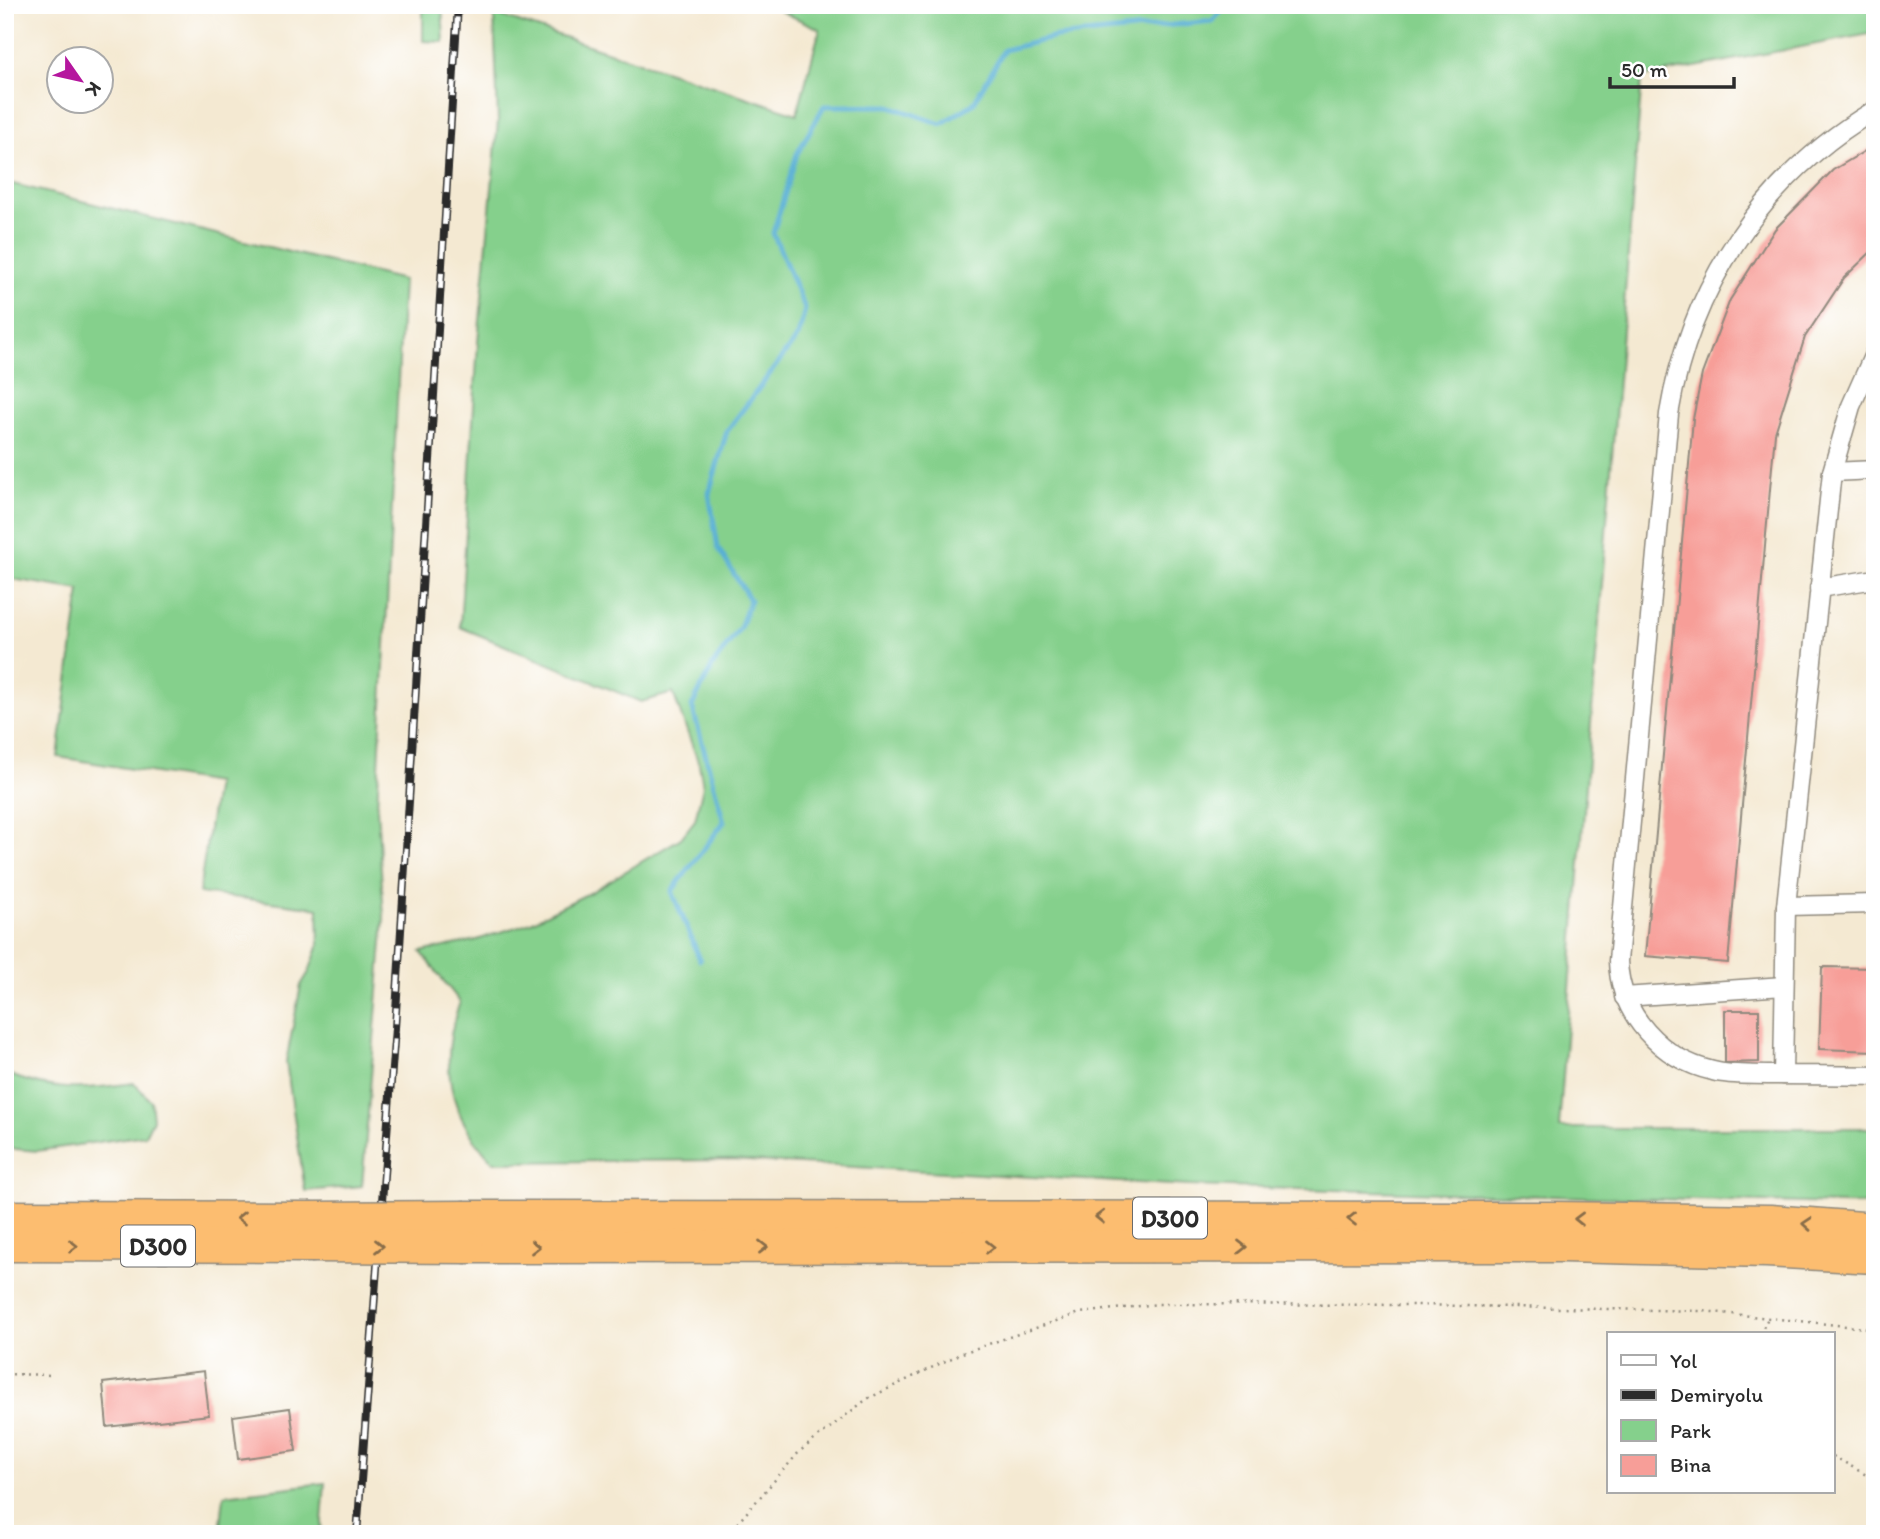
<svg xmlns="http://www.w3.org/2000/svg" width="1880" height="1539" viewBox="0 0 1880 1539" font-family="Itim,sans-serif">
<rect width="100%" height="100%" fill="#fff"/>
<filter id="ink" filterUnits="userSpaceOnUse"><feTurbulence type="fractalNoise" baseFrequency=".0143" numOctaves="2"/><feDisplacementMap in="SourceGraphic" scale="14" xChannelSelector="R" yChannelSelector="G"/><feConvolveMatrix kernelMatrix="1 2 1 2 8 2 1 2 1" color-interpolation-filters="sRGB"/></filter>
<filter id="wash" filterUnits="userSpaceOnUse"><feTurbulence type="fractalNoise" baseFrequency=".00686" numOctaves="4" result="noise"/><feDisplacementMap in="SourceGraphic" scale="28" xChannelSelector="R" yChannelSelector="G"/><feGaussianBlur stdDeviation="1.57" result="paint"/><feColorMatrix in="noise" values="0 0 0 0 0 0 0 0 0 0 0 0 0 0 0 0 0 1.4 0 .05"/><feComposite in="paint" operator="in"/></filter>
<g filter="url(#wash)">
<rect width="100%" height="100%" fill="#f4e9d2"/>
<g fill="#85d08c" stroke="#587e5c" stroke-width="2">
<polygon points="423,5 442,5 444,42 423,41"/>
<path d="M 781,5 L 1875,5 L 1875,33 L 1642,77 L 1559,1128 L 1875,1128 L 1875,1205 L 1189,1186 L 731,1160 L 494,1162 C 448,1117 438,1062 460,1002 L 421,952 L 477,940 L 531,922 L 591,892 L 681,838 L 695,820 L 703,786 L 699,764 L 673,693 L 641,702 L 460,627 L 478,342 L 498,121 L 494,14 L 797,114 L 820,29 L 780,11 Z"/>
<polygon points="5,182 403,280 377,808 384,918 362,1186 305,1191 286,1062 301,985 309,972 319,944 318,908 199,893 216,783 58,757 80,590 5,578"/>
<path d="M 5,1073 C 54,1093 83,1090 134,1083 L 151,1101 L 153,1119 L 145,1135 L 37,1151 L 5,1148 Z"/>
<polygon points="325,1483 321,1534 220,1534 224,1495"/>
</g>
<g fill="none" stroke-linecap="round" stroke-linejoin="round">
<polyline stroke="#57afd4" stroke-width="5" points="700,960 672,891 724,822 692,706 713,665 740,628 750,600 718,548 709,493 727,431 798,336 805,309 773,233 797,154 824,106 890,106 941,124 973,104 1004,50 1056,37 1212,21 1228,5"/>
</g>
<g id="blocks">
<g fill="#f79e98">
<polygon points="1875,145 1875,248 1844,278 1805,337 1775,433 1728,963 1645,956 1693,419 1702,374 1730,300 1775,229 1833,170"/>
<polygon points="1822,967 1875,968 1875,1051 1819,1049"/>
<polygon points="1725,1010 1759,1010 1759,1062 1725,1063"/>
<polygon points="204,1371 209,1415 107,1427 103,1383"/>
<polygon points="290,1408 296,1451 238,1459 233,1416"/>
</g>
</g>
</g>
<g filter="url(#ink)">
<use href="#blocks" fill-opacity="0" stroke="#908a7e" stroke-width="2"/>
<g fill="none" stroke-linecap="round" stroke-linejoin="round">
<defs>
<g id="street">
<path d="M 1875,110 C 1763,176 1690,287 1669,414 L 1618,961 C 1620,1015 1661,1059 1713,1071 C 1732,1076 1752,1074 1772,1075 C 1806,1075 1841,1075 1875,1076"/>
<polyline points="1832,472 1875,470"/>
<polyline points="1819,588 1875,579"/>
<polyline points="1786,906 1875,904"/>
<polyline points="1624,997 1784,986"/>
<polyline points="1783,1075 1786,906 1832,472 1851,406 1875,352"/>
</g>
<g id="highway">
<polyline points="5,1217 309,1218"/>
<polyline points="465,1217 1553,1218 1770,1221 1875,1229"/>
<polyline points="5,1245 311,1246"/>
<polyline points="467,1247 1562,1246 1767,1251 1875,1257"/>
</g>
</defs>
<use href="#street" stroke="#908a7e" stroke-width="21"/>
<use href="#highway" stroke="#908a7e" stroke-width="35"/>
<g stroke="#908a7e" stroke-width="2.5" stroke-dasharray="2 5" stroke-linecap="butt">
<polyline points="1760,1334 1768,1318"/>
<polyline points="5,1374 54,1375"/>
<polyline points="1833,1456 1875,1480"/>
<polyline points="728,1534 800,1451 867,1399 962,1353 1080,1313 1158,1304 1416,1305 1703,1311 1875,1329"/>
</g>
<use href="#street" stroke="#fff" stroke-width="18"/>
<use href="#highway" stroke="#fcbd6f" stroke-width="32"/>
<defs>
<polyline id="rail" points="357,1534 395,1028 458,5"/>
</defs>
<use href="#rail" stroke="#2b2b2b" stroke-width="8"/>
<use href="#rail" stroke="#fff" stroke-width="5" stroke-dasharray="16" stroke-linecap="butt"/>
<defs>
<g id="highway-bridge">
<polyline points="309,1218 465,1217"/>
<polyline points="311,1246 467,1247"/>
</g>
</defs>
<use href="#highway-bridge" stroke="#908a7e" stroke-width="35" stroke-linecap="butt"/>
<use href="#highway-bridge" stroke="#fcbd6f" stroke-width="32"/>
</g>
<defs><path id="oneway-chevron" d="M-2-3.5L2.5 0L-2 3.5" fill="none" stroke-width="1.6" stroke-linecap="round" stroke-linejoin="round" transform="scale(1.75)"/></defs>
<g stroke="#896d4a">
<use href="#oneway-chevron" transform="translate(1100 1217) rotate(-179)"/>
<use href="#oneway-chevron" transform="translate(241 1218) rotate(180)"/>
<use href="#oneway-chevron" transform="translate(1352 1219) rotate(180)"/>
<use href="#oneway-chevron" transform="translate(1579 1219) rotate(-179)"/>
<use href="#oneway-chevron" transform="translate(1807 1224) rotate(-176)"/>
<use href="#oneway-chevron" transform="translate(73 1246)"/>
<use href="#oneway-chevron" transform="translate(379 1246)"/>
<use href="#oneway-chevron" transform="translate(535 1247)"/>
<use href="#oneway-chevron" transform="translate(763 1247)"/>
<use href="#oneway-chevron" transform="translate(990 1247)"/>
<use href="#oneway-chevron" transform="translate(1242 1247)"/>
</g>
</g>
<g text-anchor="middle" dominant-baseline="central" stroke-width="6" stroke-linejoin="round" paint-order="stroke">
<g fill="#fff" stroke="#6b6b6b" stroke-width="2">
<rect x="1133" y="1197.5" width="74" height="41" rx="5"/>
<rect x="121" y="1225.5" width="74" height="41" rx="5"/>
</g>
<g font-size="24" font-weight="bold" fill="#2b2b2b">
<text x="1170" y="1218">D300</text>
<text x="158" y="1246">D300</text>
</g>
</g>
<rect width="1880" height="1539" fill="none" stroke="#fff" stroke-width="28"/>
<rect x="1607" y="1332" width="228" height="161" fill="#ffffff" stroke="#aaaaaa" stroke-width="2"/>
<rect x="1621" y="1355" width="35" height="10" fill="#ffffff" stroke="#aaaaaa" stroke-width="2"/>
<text x="1670" y="1368" font-size="21" fill="#2b2b2b">Yol</text>
<rect x="1621" y="1390" width="35" height="10" fill="#2b2b2b" stroke="#aaaaaa" stroke-width="2"/>
<text x="1670" y="1402" font-size="21" fill="#2b2b2b">Demiryolu</text>
<rect x="1621" y="1420" width="35" height="21" fill="#85d08c" stroke="#aaaaaa" stroke-width="2"/>
<text x="1670" y="1438" font-size="21" fill="#2b2b2b">Park</text>
<rect x="1621" y="1455" width="35" height="21" fill="#f79e98" stroke="#aaaaaa" stroke-width="2"/>
<text x="1670" y="1472" font-size="21" fill="#2b2b2b">Bina</text>
<g transform="translate(80 80) rotate(124)"><circle r="33" fill="#ffffff" stroke="#aaaaaa" stroke-width="2"/>
<path d="M0-5L12 26L0 18L-12 26Z" fill="#b5179e"/>
<text y="-10" font-size="19" font-weight="bold" text-anchor="middle" fill="#2b2b2b">K</text>
</g>
<path d="M1610 77v10h124v-10" fill="none" stroke="#2b2b2b" stroke-width="3.5"/>
<text x="1621" y="77" font-size="21" fill="#2b2b2b" stroke="#ffffff" stroke-width="5" paint-order="stroke">50 m</text>
</svg>
